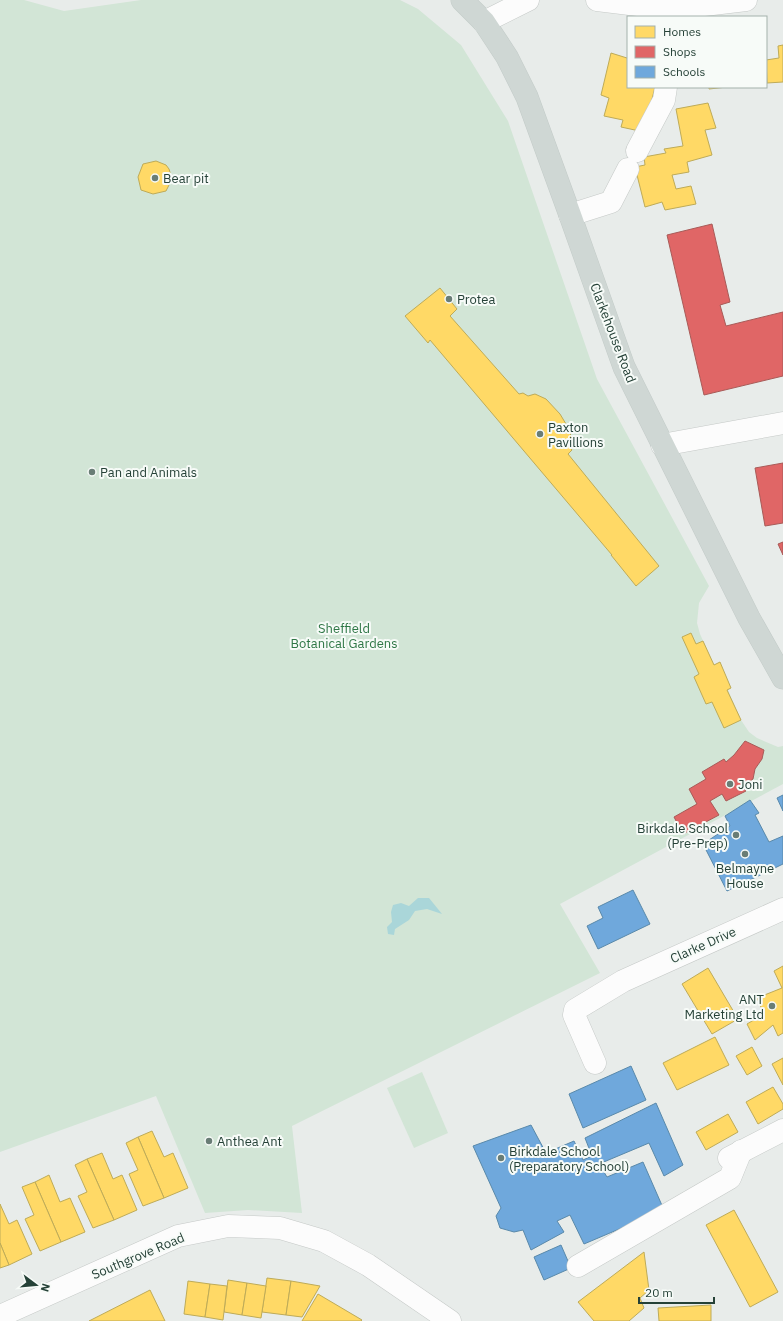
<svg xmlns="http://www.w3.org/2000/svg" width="783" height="1321" viewBox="0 0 783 1321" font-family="'IBM Plex Sans',sans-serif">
<rect width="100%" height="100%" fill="#e8ecea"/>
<g fill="#d2e5d6">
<polygon points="0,0 24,0 64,11 141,0 400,0 418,9 461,45 508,121 597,379 709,586 699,603 697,623 700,634 714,665 720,662 731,688 728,690 741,720 749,732 757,738 778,747 783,746 783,784 560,904 600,973 292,1126 302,1213 248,1210 205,1213 156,1096 0,1152"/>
<polygon points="422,1072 448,1133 414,1148 387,1088"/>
</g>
<polygon fill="#aad6d9" points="418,898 429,898 442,914 427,909 415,911 409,920 395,929 394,935 388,934 387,927 392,922 391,912 393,905 401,903 409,906"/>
<g fill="#ffd966" stroke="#beab58">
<polygon points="783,45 783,82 767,83 766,60 779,58 778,46"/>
<polygon points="611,53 627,58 628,57 628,87 655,87 644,132 621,127 623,120 604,116 609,98 601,95"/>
<polygon points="709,87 727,87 709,89"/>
<polygon points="708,103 716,128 705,130 712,155 687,162 689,172 672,175 676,189 691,186 696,204 665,210 662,202 645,207 635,167 645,165 644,157 666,153 664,149 683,146 676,109"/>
<polygon points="156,161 166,165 169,169 172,179 166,191 153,194 141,190 138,177 143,164"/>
<polygon points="440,288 457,309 450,316 519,394 523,393 528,396 535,394 546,399 560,414 569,429 572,440 568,445 572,450 568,454 659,566 636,586 611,555 612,555 430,340 428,343 405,316"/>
<polygon points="691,633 696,644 703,641 714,665 720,662 731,688 727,690 741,720 724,728 712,702 706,704 694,677 699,674 682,637"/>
<polygon points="783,966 783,1033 778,1036 773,1025 755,1040 747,1024 764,1014 757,998 782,988 774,971"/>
<polygon points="708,968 738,1019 712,1034 682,984"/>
<polygon points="715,1037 729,1065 677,1090 663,1063"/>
<polygon points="752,1047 762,1066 747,1075 736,1056"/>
<polygon points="783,1058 783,1085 772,1064"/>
<polygon points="773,1087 783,1104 783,1109 758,1124 746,1102"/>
<polygon points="728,1114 738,1132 706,1150 696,1132"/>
<polygon points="152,1131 164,1157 173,1153 188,1188 164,1198 138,1137"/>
<polygon points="138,1137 164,1198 143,1206 129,1174 138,1170 126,1143"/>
<polygon points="102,1153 113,1179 122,1175 137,1210 114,1220 87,1159"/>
<polygon points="87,1159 114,1220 93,1228 78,1196 87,1192 75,1165"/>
<polygon points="49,1175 60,1202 70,1198 85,1232 61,1242 35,1182"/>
<polygon points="35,1182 61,1242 40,1251 25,1219 34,1215 22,1187"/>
<polygon points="0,1204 9,1224 17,1220 32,1254 9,1265 0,1243"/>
<polygon points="734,1210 778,1292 750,1307 706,1225"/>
<polygon points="0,1243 9,1265 0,1268"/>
<polygon points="644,1252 649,1290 640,1298 644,1308 629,1321 594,1321 578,1302"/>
<polygon points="267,1278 291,1281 286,1315 262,1312"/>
<polygon points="228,1280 247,1283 242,1315 224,1312"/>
<polygon points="188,1281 210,1284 205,1317 184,1314"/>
<polygon points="291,1281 320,1286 302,1317 286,1315"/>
<polygon points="247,1283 266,1286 261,1318 242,1315"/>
<polygon points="210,1284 227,1286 223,1320 205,1317"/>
<polygon points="150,1290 165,1321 89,1321"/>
<polygon points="318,1294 362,1320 361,1321 302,1321"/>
<polygon points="711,1305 711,1321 659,1321 658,1308"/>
</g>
<g fill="#e06666" stroke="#a85b58">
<polygon points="712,224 730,302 720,305 726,326 783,312 783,376 704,395 667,235"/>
<polygon points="783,463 783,523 765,526 755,468"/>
<polygon points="783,542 783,555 778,544"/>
<polygon points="745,741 764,750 762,759 755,769 753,779 742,787 746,791 726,801 722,794 710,801 719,815 683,834 674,817 697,804 689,789 706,779 702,772 724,759 726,762 734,755"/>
</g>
<g fill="#6fa8dc" stroke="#5989aa">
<polygon points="783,795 783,811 777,798"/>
<polygon points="750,800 759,813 755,815 769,842 783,836 783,864 727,891 703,844 730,826 725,816"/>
<polygon points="633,890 650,924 598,949 587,926 603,918 598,907"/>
<polygon points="631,1066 646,1100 583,1128 569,1094"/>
<polygon points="656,1103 683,1165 664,1176 649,1143 599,1164 607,1177 643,1162 664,1210 584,1244 570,1215 557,1221 564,1232 531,1250 523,1230 514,1232 500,1228 496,1216 501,1208 473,1146 531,1125 546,1153 574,1141 583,1160 592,1156 585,1138"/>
<polygon points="561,1245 571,1268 544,1280 534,1257"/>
</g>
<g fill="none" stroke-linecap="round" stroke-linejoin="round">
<defs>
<g id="minor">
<polyline points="597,0 638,5 704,5 746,0"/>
<polyline points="484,22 528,0"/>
<polyline points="637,151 664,100 666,87"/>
<polyline points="570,215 611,202 628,169"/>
<polyline points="662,445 783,423"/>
<polyline points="595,1063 574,1015 575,1010 623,981 783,909"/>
<polyline points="729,1158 783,1130"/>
<polyline points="578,1266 730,1178 741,1151"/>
<polyline points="0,1316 178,1236 228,1226 280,1228 324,1241 368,1265 450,1321"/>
</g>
<polyline id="major" points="462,0 484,22 507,57 527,97 570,215 624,367 749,618 783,678"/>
</defs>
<use href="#minor" stroke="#c5c9c7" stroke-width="23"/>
<use href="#major" stroke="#c3cbc8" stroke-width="23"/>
<use href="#minor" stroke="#fcfcfc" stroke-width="22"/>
<use href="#major" stroke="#cfd7d4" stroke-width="22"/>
</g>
<g fill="#697d76" stroke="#f7fbf8" stroke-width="1.5">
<circle cx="155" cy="178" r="4"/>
<circle cx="449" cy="299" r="4"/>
<circle cx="540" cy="434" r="4"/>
<circle cx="92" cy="472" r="4"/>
<circle cx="730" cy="784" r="4"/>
<circle cx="736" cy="835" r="4"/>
<circle cx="745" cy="854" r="4"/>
<circle cx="772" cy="1006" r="4"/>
<circle cx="209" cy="1141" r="4"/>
<circle cx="501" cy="1158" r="4"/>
</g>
<g text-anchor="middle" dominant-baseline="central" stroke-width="4" stroke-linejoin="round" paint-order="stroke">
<g font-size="13" fill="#254137" stroke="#f7fbf8" text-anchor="start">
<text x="163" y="178">Bear pit</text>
<text x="457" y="299">Protea</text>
<text x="548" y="427">Paxton<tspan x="548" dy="15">Pavillions</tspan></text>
<text x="100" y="472">Pan and Animals</text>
<text x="738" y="784">Joni</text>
<text x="728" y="828" text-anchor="end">Birkdale School<tspan x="728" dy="15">(Pre-Prep)</tspan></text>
<text x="745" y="868" text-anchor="middle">Belmayne<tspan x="745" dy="15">House</tspan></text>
<text x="764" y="999" text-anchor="end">ANT<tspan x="764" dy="15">Marketing Ltd</tspan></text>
<text x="217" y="1141">Anthea Ant</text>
<text x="509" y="1151">Birkdale School<tspan x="509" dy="15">(Preparatory School)</tspan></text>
</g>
<g font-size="13" fill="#254137" stroke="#f7fbf8">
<text transform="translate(613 333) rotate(69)">Clarkehouse Road</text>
<text transform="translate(703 945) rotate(-24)">Clarke Drive</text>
<text transform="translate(138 1256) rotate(-23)">Southgrove Road</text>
</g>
<g font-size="13" fill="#2f7746" stroke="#f7fbf8">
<text x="344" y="628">Sheffield<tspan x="344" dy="15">Botanical Gardens</tspan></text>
</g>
</g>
<rect x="627" y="16" width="140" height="72" fill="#f7fbf8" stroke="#a3b1ab"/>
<rect x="635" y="26" width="20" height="12" fill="#ffd966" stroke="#a3b1ab"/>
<text x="663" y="36" font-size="12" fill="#254137">Homes</text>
<rect x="635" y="46" width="20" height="12" fill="#e06666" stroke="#a3b1ab"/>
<text x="663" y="56" font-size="12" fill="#254137">Shops</text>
<rect x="635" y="66" width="20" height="12" fill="#6fa8dc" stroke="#a3b1ab"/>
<text x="663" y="76" font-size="12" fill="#254137">Schools</text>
<g transform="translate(36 1285) rotate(106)" stroke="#f7fbf8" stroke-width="3" paint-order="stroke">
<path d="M0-3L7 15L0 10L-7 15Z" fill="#254137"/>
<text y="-6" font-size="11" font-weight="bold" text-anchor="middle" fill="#254137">N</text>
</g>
<path d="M639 1297v6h75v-6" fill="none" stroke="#254137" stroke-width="2"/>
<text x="645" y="1297" font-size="12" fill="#254137" stroke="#f7fbf8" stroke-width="3" paint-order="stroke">20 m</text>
</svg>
